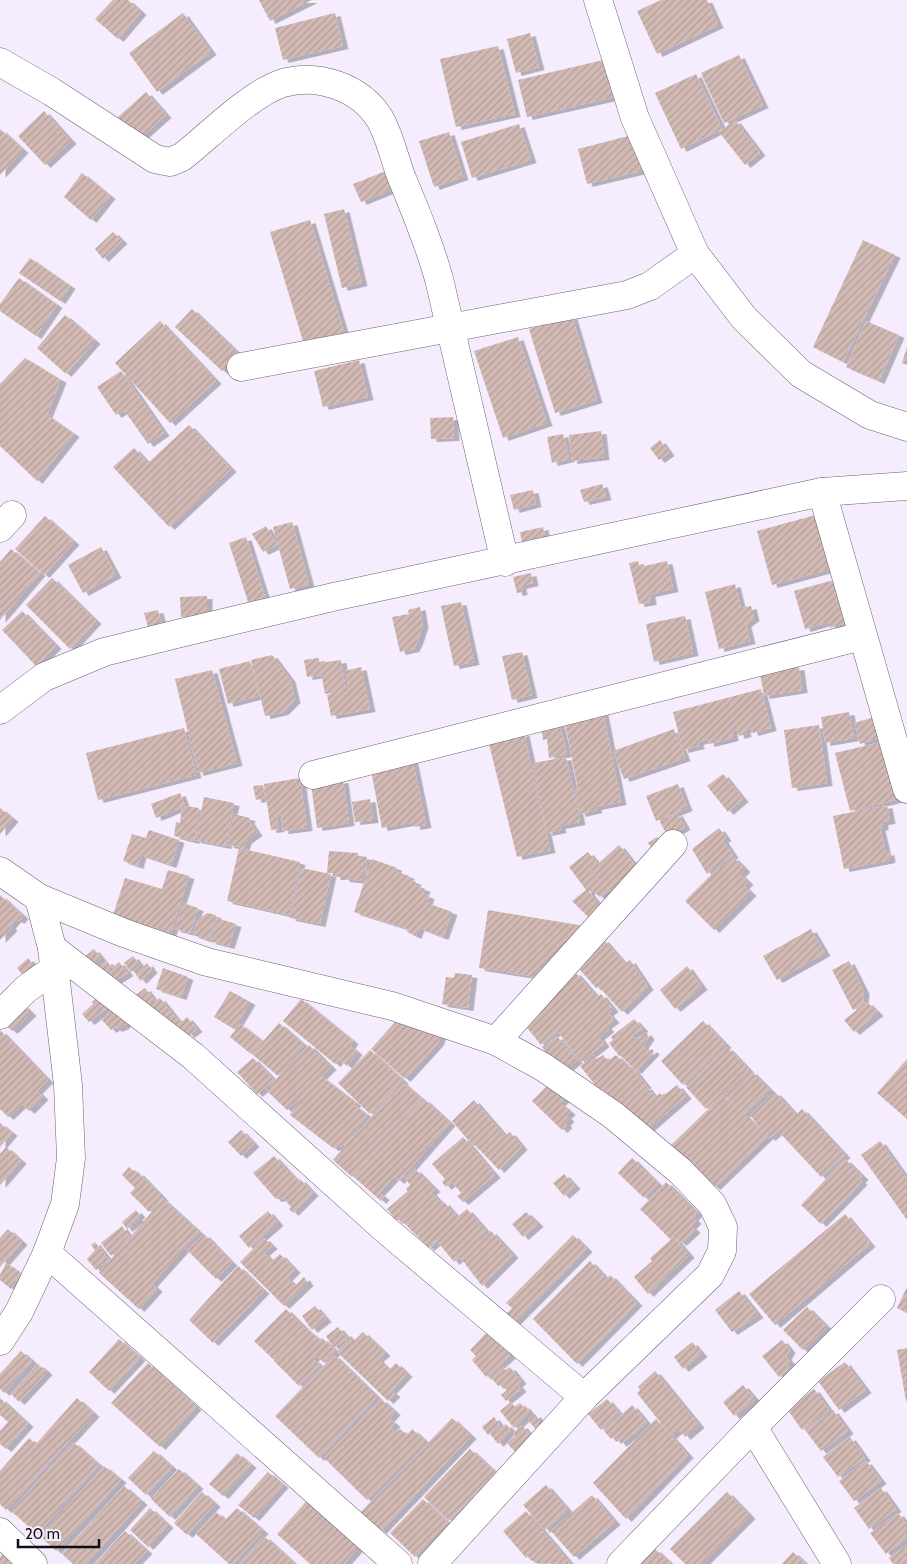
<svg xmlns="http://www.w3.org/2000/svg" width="907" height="1564" viewBox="0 0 907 1564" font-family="Cabin,sans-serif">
<defs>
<pattern id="building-hatch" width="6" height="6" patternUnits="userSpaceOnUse" patternTransform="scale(1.25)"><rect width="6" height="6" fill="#d2b9b4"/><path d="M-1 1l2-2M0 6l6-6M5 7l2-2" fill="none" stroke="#b39e9a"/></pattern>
<filter id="shadow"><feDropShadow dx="5.5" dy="3" stdDeviation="0" flood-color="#0004"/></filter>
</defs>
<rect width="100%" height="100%" fill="#f5edfd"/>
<g fill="url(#building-hatch)" fill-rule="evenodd" filter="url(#shadow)">
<polygon points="113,0 128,0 141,12 118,39 95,19"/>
<polygon points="259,0 312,0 270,21"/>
<polygon points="661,0 707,0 718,25 657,54 637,11"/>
<polygon points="183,13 211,52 157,92 129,53"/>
<polygon points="335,13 343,46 283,60 275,28"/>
<polygon points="530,33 539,67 516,73 507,39"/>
<polygon points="498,46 515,114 456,127 440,59"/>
<polygon points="739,55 763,105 724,123 701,73"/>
<polygon points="612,58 620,96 527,117 518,80"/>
<polygon points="696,74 722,129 681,149 655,93"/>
<polygon points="146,92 166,115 138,140 118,117"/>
<polygon points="44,111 71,141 45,165 18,136"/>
<polygon points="735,120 760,153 745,165 719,132"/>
<polygon points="519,124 531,160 472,178 461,142"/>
<polygon points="0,129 23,150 0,175"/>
<polygon points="449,132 463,177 434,187 419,141"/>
<polygon points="632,135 641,171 587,184 578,149"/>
<polygon points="391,169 398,187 361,202 353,184"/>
<polygon points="82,173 110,196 91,220 64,197"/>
<polygon points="344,209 362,283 342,288 324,214"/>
<polygon points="310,220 345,336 305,348 270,232"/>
<polygon points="113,232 122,241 103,259 95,249"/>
<polygon points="863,240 895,255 843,362 813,347"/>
<polygon points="30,258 70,286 60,301 19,273"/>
<polygon points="19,278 57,305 36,336 0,311 0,304"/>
<polygon points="192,309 239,354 222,371 175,327"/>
<polygon points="65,315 95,341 66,374 37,348"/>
<polygon points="572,316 597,400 555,413 529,329"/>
<polygon points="160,321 216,381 170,423 115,363"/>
<polygon points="866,321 899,335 879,381 846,367"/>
<polygon points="518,337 547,423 503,438 474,351"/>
<polygon points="907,347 907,365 902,363"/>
<polygon points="25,358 61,380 47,415 74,434 37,481 0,446 0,384"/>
<polygon points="359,360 368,397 323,407 314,371"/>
<polygon points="121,371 164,433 148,444 124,410 116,415 97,387"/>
<polygon points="453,417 454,438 431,439 430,418"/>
<polygon points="189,425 231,469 169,527 113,467 134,448 148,463"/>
<polygon points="601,431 604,457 572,461 569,435"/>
<polygon points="563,434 569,459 552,463 547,437"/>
<polygon points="660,440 669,453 659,460 650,448"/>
<polygon points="602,484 606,497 584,502 580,490"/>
<polygon points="533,490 536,504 514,510 510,495"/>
<polygon points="823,513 838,567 772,585 757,531"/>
<polygon points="45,516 74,542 44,575 15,549"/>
<polygon points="292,522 309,584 290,589 273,527"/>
<polygon points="266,526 277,545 263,552 252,534"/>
<polygon points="543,527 547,548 524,552 520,532"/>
<polygon points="246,537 266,600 249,605 229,543"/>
<polygon points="101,547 116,575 83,593 68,565"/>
<polygon points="11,549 40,573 0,620 0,562"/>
<polygon points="638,561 640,567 667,561 673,589 650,594 651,602 639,604 629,563"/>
<polygon points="531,573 533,583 521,586 522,592 517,593 513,577"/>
<polygon points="52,578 96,621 70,649 26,605"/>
<polygon points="837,579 849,622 830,628 829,622 805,629 794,591"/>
<polygon points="735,584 741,608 751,606 754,618 746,624 750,641 719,649 705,592"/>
<polygon points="207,596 207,616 181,617 180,597"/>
<polygon points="461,602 474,662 454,666 441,606"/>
<polygon points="420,607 423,625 418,640 414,649 400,652 392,617 409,614 408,610"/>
<polygon points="158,610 163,630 150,634 144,613"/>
<polygon points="22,611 56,646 36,666 2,630"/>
<polygon points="685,616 693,653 654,662 646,624"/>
<polygon points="522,652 532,695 512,700 502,656"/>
<polygon points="272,655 290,679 295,700 283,712 265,716 251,660"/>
<polygon points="319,658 319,663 341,660 346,691 349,691 345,671 361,667 370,709 331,716 327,695 339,692 325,694 320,667 321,675 307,677 304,660"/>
<polygon points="250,661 259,696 228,704 219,669"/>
<polygon points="799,667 802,690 764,696 760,673"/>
<polygon points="212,670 237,763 198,773 175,679"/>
<polygon points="761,689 771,728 753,733 751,728 745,730 746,734 739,736 737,729 732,731 733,738 709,744 708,739 698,742 699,746 683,750 673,712"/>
<polygon points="603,712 621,802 596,807 597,810 580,814 575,790 578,789 564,719"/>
<polygon points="849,712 854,738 825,743 821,717"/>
<polygon points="882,715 888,735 860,744 854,723"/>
<polygon points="558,719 567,754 549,758 547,739 543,740 540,722"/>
<polygon points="819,725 827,783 792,788 784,730"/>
<polygon points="184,728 196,775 98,800 86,753"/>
<polygon points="674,729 685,758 624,779 613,751"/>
<polygon points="524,733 550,850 517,857 488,740"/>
<polygon points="881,742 896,800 850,811 835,753"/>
<polygon points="412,757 426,825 415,827 414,822 382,828 370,765"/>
<polygon points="566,757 580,822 560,826 561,830 547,833 533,763"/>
<polygon points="723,774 743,799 728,812 707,786"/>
<polygon points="300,778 307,828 283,831 281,814 276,815 279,829 271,830 264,784"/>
<polygon points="343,780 349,823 317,828 311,784"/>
<polygon points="678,784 687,808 656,821 646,796"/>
<polygon points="263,785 265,798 256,800 253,786"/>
<polygon points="180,793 185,806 156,818 151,804"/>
<polygon points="204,797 234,803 226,846 195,840"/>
<polygon points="370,799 373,820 355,822 352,802"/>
<polygon points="887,805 890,821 883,822 883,827 880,828 886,853 889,852 890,860 844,869 833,816"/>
<polygon points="186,806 199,808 194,841 174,836 176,822 180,823 182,808"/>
<polygon points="0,808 13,819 0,834"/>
<polygon points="677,813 685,827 668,837 660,822"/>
<polygon points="234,814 250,818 249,821 257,833 246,841 244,848 228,845"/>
<polygon points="719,828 726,838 723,840 733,855 707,874 692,849"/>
<polygon points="149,830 179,840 171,865 141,855 138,866 123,861 132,834 146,838"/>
<polygon points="657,837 667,849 658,856 648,843"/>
<path d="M 619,845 L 642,874 L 615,895 L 610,889 L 600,897 L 592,890 L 589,892 L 603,910 L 590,919 L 572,901 L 586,890 L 569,867 L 588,852 L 598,864 ZM 592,870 L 601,882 L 600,883 L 591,872 Z"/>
<polygon points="239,848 300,862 289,915 227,901"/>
<polygon points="329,851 358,853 358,856 367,857 366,875 362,875 362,881 344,879 344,877 335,877 335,873 327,873"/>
<polygon points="733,857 745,869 740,874 748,882 744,886 751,893 714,930 685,901 719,867 721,868"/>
<polygon points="372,859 397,868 395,871 409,876 408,879 416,882 415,885 425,889 423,894 429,896 427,903 452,912 443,937 419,928 416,936 407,932 408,929 354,912"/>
<polygon points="301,868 331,874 320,924 290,918"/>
<polygon points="168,870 189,876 171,933 113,915 125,878 162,889"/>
<polygon points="0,895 23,916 19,921 16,919 10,926 12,928 0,940"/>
<polygon points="183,903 198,908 190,933 175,929"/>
<polygon points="488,910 591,927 549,979 479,968"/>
<polygon points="207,913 216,915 208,940 193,935 197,921"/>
<polygon points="217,918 236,924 229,946 210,941"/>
<polygon points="811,929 825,953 777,980 763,956"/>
<polygon points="603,939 625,964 630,960 648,987 622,1012 598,986 596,988 574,963"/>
<polygon points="94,949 101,958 91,966 84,957"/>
<polygon points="133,956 140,965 131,972 124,963"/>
<polygon points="28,958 37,969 25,978 17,968"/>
<polygon points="107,961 112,968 119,962 128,973 114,982 106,974 111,969 105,973 99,966"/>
<polygon points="849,961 864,991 863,1005 853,1010 832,970"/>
<polygon points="147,963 152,970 141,981 136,975"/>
<polygon points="687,966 702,987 675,1009 660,990"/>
<polygon points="163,968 188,977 181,997 156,989"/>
<polygon points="575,972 597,997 601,994 613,1009 608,1013 614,1020 606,1026 609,1029 599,1037 604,1044 581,1062 557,1031 541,1045 519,1018"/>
<polygon points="455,973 472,975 468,1008 442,1004 446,977 454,978"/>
<polygon points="145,988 155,1001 160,998 180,1023 168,1032 132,998"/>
<polygon points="230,991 250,1002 234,1029 214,1017"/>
<polygon points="98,997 110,1006 89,1022 82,1014 93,1004 92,1002"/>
<polygon points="301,999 353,1041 350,1046 357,1052 347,1066 339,1059 335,1064 283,1021"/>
<polygon points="867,1002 878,1013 854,1032 844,1020"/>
<polygon points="23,1005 31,1013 12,1031 3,1023"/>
<polygon points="114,1007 129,1021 122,1027 116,1029 115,1027 111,1030 102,1020"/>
<polygon points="404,1012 444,1027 438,1043 405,1079 371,1049"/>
<polygon points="187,1017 197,1029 189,1035 185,1031 177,1037 172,1030"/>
<polygon points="634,1019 643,1029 632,1035 636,1040 646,1032 649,1037 643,1046 648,1052 652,1049 654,1052 636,1071 621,1056 620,1057 609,1043 613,1040 611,1037"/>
<polygon points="703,1021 726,1045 683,1085 661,1061"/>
<polygon points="279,1023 304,1045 278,1076 252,1054"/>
<polygon points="240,1024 262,1041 251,1054 230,1037"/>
<polygon points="0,1030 48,1080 37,1091 43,1097 29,1111 22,1104 8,1117 0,1109"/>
<polygon points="557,1036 577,1060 562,1073 542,1047"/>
<polygon points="309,1045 331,1067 287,1110 266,1090"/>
<polygon points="727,1047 749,1070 706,1109 686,1087"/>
<polygon points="370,1050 403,1081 370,1114 338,1083"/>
<polygon points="594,1055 597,1059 603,1055 608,1061 616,1055 629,1068 631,1066 646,1085 629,1098 630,1100 646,1086 655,1097 660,1093 661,1095 667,1093 677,1085 686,1096 640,1136 603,1089 600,1091 580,1066"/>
<polygon points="253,1058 274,1080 257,1094 237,1072"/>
<polygon points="907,1059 907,1119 877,1093"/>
<polygon points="751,1071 770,1090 744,1115 725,1095"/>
<polygon points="322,1077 356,1103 354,1105 367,1115 346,1145 333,1148 290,1115 305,1092 306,1094 315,1081 317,1083"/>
<polygon points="402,1082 422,1099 352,1177 333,1160"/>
<polygon points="550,1083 565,1098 560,1103 570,1112 566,1116 569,1119 565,1123 567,1125 562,1130 532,1101"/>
<polygon points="775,1092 796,1115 802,1109 845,1155 821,1177 778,1131 770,1138 768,1136 715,1187 669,1147 723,1095 763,1132 750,1115"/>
<polygon points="424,1099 450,1123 399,1181 394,1177 379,1193 384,1197 381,1201 354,1177"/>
<polygon points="474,1100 505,1136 510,1132 522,1147 499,1170 475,1145 473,1146 452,1121"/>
<polygon points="0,1123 12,1133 0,1147"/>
<polygon points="241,1130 254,1144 241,1156 228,1142"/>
<polygon points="463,1137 495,1175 463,1202 457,1196 461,1193 452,1182 446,1187 442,1182 445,1179 432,1164"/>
<polygon points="880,1141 907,1179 907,1220 861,1155"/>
<polygon points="6,1147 21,1161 0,1185 0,1154"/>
<polygon points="274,1156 297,1181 300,1179 313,1193 293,1213 289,1209 291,1207 283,1198 276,1199 253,1173"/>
<polygon points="632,1158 658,1184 644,1198 618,1173"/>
<polygon points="845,1159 863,1177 860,1180 862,1182 821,1224 801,1205"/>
<polygon points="129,1167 137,1174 138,1172 163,1198 149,1212 130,1193 135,1188 122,1175"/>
<polygon points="415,1169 435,1189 431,1192 442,1204 444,1202 457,1217 467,1209 486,1231 476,1239 479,1242 491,1231 513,1255 482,1286 460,1257 454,1262 437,1241 429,1248 400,1219 397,1221 387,1209 408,1191 406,1189 410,1185 405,1178"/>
<polygon points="564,1174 575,1186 564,1196 553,1183"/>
<polygon points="666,1182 697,1213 693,1218 696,1221 691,1226 695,1230 681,1243 672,1235 673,1237 671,1240 640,1209"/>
<polygon points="163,1199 199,1232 152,1284 157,1289 139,1309 99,1273"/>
<polygon points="136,1210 140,1215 137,1217 139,1219 127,1229 122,1222"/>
<polygon points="268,1211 278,1223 249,1248 239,1236"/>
<polygon points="526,1212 538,1224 523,1237 512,1224"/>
<polygon points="845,1214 870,1244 775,1325 749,1294"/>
<polygon points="122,1226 129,1236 111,1256 101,1243"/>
<polygon points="8,1229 22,1242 0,1267 0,1238"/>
<polygon points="204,1234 232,1263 216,1279 187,1250"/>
<polygon points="573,1235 587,1249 512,1325 504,1317 512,1308 506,1303"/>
<polygon points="674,1237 689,1255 648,1294 634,1277 652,1261 650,1258"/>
<polygon points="264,1238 272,1246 264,1253 272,1261 280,1254 295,1270 287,1278 295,1286 304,1277 308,1283 284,1306 240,1262"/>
<polygon points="95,1242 109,1260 96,1270 87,1259 95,1250 91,1245"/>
<polygon points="590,1261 607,1279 610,1275 637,1303 577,1364 533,1319"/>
<polygon points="6,1263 21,1273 11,1289 0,1280 0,1275"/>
<polygon points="238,1266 264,1291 213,1343 189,1320"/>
<polygon points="907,1287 907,1313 897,1308"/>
<polygon points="739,1291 758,1315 732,1332 715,1310"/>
<polygon points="315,1306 326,1319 312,1330 302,1316"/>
<polygon points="807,1307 827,1327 803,1350 783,1330"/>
<polygon points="286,1309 306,1329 320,1340 322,1338 336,1351 324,1363 316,1355 313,1359 320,1365 299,1386 274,1361 296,1339 274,1360 254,1341"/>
<polygon points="338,1327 347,1338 334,1348 326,1336"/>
<polygon points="490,1329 510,1356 486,1377 472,1360 476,1356 470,1350"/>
<polygon points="363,1332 385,1353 378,1359 389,1370 396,1363 407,1374 391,1391 395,1394 388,1401 337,1352 351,1336 355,1340"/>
<polygon points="119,1339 140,1358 109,1391 89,1372"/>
<polygon points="782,1340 790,1350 786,1357 790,1362 787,1365 789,1368 779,1377 762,1356"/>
<polygon points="692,1342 702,1354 683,1369 674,1357"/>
<polygon points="907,1348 907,1401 906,1401 897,1350"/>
<polygon points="21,1351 32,1361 4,1393 0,1389 0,1374"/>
<polygon points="334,1355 377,1397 319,1458 275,1416"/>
<polygon points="845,1362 866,1390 839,1410 818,1381"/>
<polygon points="148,1363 196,1407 160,1447 111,1403"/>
<polygon points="38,1364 47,1372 19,1402 11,1394"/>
<polygon points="502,1366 505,1370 510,1367 521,1381 517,1384 521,1389 506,1401 501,1395 507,1390 500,1385 498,1386 490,1376"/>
<polygon points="655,1371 699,1425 685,1437 679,1429 671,1436 637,1393 640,1390 638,1387"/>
<polygon points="743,1385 755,1399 734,1416 723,1402"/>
<polygon points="814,1389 829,1410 802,1430 787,1409"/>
<polygon points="0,1398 28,1424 6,1449 0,1444 0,1431 8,1422 0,1415"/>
<polygon points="77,1398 94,1414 6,1510 0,1504 0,1471 29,1438 36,1444"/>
<polygon points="381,1399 395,1412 389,1419 395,1424 391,1428 395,1433 400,1429 407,1435 412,1429 425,1441 367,1500 324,1458"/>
<polygon points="607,1399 620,1414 601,1430 588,1414"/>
<polygon points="511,1402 515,1407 520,1403 523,1407 524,1405 530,1413 514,1428 500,1411"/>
<polygon points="632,1405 647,1423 621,1444 615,1436 611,1439 604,1431"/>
<polygon points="833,1410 848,1431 821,1451 805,1430"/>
<polygon points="535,1414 540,1421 537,1423 542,1429 538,1432 528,1420"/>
<polygon points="494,1417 500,1425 488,1435 482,1427"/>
<polygon points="452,1418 471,1436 381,1531 361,1512"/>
<polygon points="656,1419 688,1455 626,1519 593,1483"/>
<polygon points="506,1424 511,1430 498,1444 491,1435"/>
<polygon points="522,1425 533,1439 517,1454 507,1443 515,1436 513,1433"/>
<polygon points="850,1437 865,1458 838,1477 823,1457"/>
<polygon points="73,1442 99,1465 37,1534 11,1511"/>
<polygon points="470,1449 496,1473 449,1521 424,1497"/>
<polygon points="154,1451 172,1467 146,1495 128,1478"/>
<polygon points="237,1453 251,1465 223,1496 209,1484"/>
<polygon points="866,1461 881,1481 854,1501 839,1481"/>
<polygon points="104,1466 121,1480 56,1551 40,1536"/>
<polygon points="179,1469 198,1486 170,1517 151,1499"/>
<polygon points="268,1472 283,1485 254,1518 238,1505"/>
<polygon points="546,1485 568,1510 545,1530 523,1505"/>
<polygon points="124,1486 142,1502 86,1564 73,1564 62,1554"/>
<polygon points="881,1488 896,1509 869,1529 854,1508"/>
<polygon points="202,1492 215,1504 187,1535 174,1523"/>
<polygon points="727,1492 750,1516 702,1564 685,1564 670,1549"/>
<polygon points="314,1493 365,1540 344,1564 310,1564 277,1534"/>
<polygon points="592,1495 615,1522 574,1557 551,1531"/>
<polygon points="423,1499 451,1526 431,1547 427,1544 415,1557 390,1533"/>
<polygon points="150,1508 168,1525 148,1547 130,1530"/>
<polygon points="237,1508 263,1531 233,1564 229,1564 196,1534 216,1512 225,1520"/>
<polygon points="526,1511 571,1564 535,1563 528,1556 526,1558 503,1531"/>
<polygon points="898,1513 907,1525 907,1538 886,1554 870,1533"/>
<polygon points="125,1531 147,1551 134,1564 95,1564"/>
<polygon points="264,1536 295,1564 239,1564"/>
<polygon points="907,1545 907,1564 893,1564 889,1558"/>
<polygon points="655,1549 671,1564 640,1564"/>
<polygon points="5,1552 18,1564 0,1564 0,1557"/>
<polygon points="793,1552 806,1564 782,1564"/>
</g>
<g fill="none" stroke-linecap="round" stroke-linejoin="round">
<defs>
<g id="street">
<polyline points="598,0 635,118 695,254 744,318 801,374 870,415 907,427"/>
<path d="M 0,62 L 52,92 L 155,159 L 170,162 L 182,157 C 209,136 251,93 283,83 C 318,73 360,87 380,119 C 390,137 394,157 401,176 C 415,210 429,243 439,279 L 505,562"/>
<polyline points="241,367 627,295 650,286 695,254"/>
<polyline points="822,492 907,789"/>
<polyline points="0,528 12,515"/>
<polyline points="0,710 44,677 104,652 185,632 333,597 822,492 907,486"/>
<polyline points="313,775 862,636"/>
<polyline points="0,871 39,898 124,933 207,962 392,1006 496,1041 543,1067 613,1115 680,1171 712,1204 723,1227 722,1251 710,1275 584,1397 432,1564"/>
<polyline points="52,948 193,1056 386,1230 584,1397"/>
<polyline points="0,1015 26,989 54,969"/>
<polyline points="496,1041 673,844"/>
<polyline points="47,1253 398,1564"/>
<polyline points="0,1341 19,1312 47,1253 65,1204 71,1158 68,1085 52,948 39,898"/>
<polyline points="753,1427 837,1564"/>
<polyline points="0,1532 33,1564"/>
<polyline points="621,1564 753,1427 881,1299"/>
</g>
</defs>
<use href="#street" stroke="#6b6273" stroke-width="29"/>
<use href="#street" stroke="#fff" stroke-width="28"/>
</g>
<path d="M18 1539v8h81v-8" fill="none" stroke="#120e15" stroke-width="2.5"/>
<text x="25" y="1539" font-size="15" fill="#120e15" stroke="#f5edfd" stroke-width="4" paint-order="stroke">20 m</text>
</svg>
